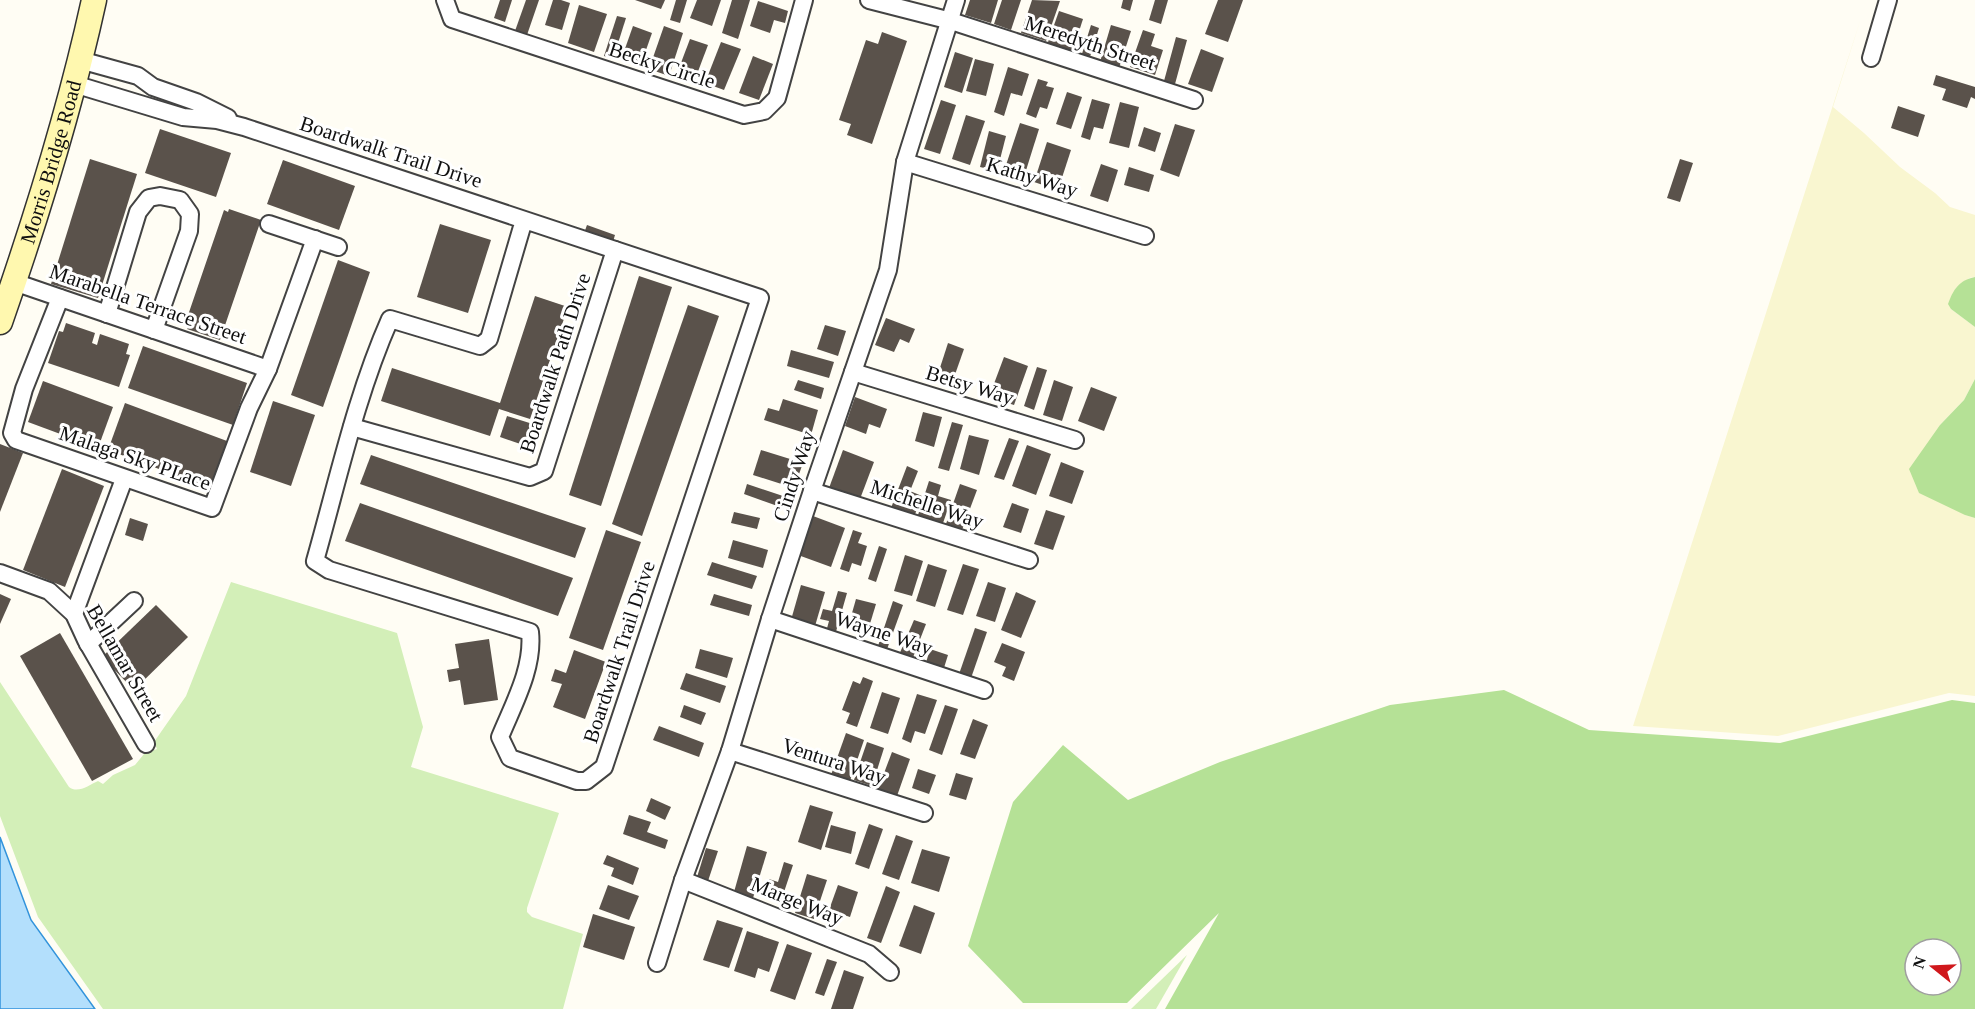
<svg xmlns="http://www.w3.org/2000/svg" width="1975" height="1009" viewBox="0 0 1975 1009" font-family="'Times New Roman',serif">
<rect width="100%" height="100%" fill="#fffdf4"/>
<polygon fill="#f9f6d0" points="1861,18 1833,107 1864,133 1900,167 1935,193 1950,207 1975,215 1975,277 1969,278 1951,309 1975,327 1975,379 1964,400 1940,425 1965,515 1975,518 1975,696 1949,693 1778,736 1633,726"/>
<g fill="#d3efb8">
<path d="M 231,582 L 397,633 L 423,727 L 411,767 L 559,813 L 527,908 L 527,912 L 532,917 L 583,934 L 563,1009 L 103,1009 L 38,917 L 0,816 L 0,682 L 69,787 C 78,794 89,785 98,781 L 103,784 L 113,775 L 135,765 L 144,754 L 157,749 L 154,742 L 186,696 Z"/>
<polygon points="1187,955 1156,1009 1131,1009"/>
</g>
<g fill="#b5e196" fill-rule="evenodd">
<path d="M 1975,277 L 1975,327 L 1951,309 L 1948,304 C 1953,290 1959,280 1975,277 Z"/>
<polygon points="1975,379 1975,518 1965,515 1919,493 1909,469 1940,425 1964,400"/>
<path d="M 1504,690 L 1589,730 L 1780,743 L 1952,700 L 1975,703 L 1975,1009 L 1165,1009 L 1219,913 L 1127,1003 L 1023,1003 L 968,946 L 1013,802 L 1063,745 L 1128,800 L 1220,762 L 1390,705 ZM 1915,949 L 1951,949 L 1951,985 L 1915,985 Z"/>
</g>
<polygon fill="#b3dffc" stroke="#3293db" stroke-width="1.5" points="0,837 31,920 95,1009 0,1009"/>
<g fill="#5a524b">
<polygon points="500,0 512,0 505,22 494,18"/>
<polygon points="526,0 539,0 527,35 515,31"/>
<polygon points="553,0 561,0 570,3 562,30 545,25"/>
<polygon points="635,0 665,0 661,9"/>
<polygon points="676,0 687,0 680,23 670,20"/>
<polygon points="697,0 721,0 712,26 690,18"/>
<polygon points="732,0 750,0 738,39 722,33"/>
<polygon points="970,0 998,0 991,23 965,15"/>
<polygon points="1002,0 1021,0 1011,30 994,24"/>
<polygon points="1032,0 1060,1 1046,41 1021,33"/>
<polygon points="1123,0 1133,0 1130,11 1121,8"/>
<polygon points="1155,0 1168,0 1161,24 1149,20"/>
<polygon points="1218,0 1243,0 1228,42 1205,34"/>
<polygon points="758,1 788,11 785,23 774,20 770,33 750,26"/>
<polygon points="579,5 607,14 594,52 568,43"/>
<polygon points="1059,11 1083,19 1072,53 1047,45"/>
<polygon points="617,16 626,18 613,59 604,56"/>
<polygon points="1091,25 1099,28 1089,60 1081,57"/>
<polygon points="1111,25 1131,31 1119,68 1100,62"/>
<polygon points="633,26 652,33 640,67 621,60"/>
<polygon points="664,26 683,33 669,76 649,69"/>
<polygon points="1143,30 1155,34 1151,46 1163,50 1155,75 1130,67"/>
<polygon points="882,32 907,41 872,144 847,135 851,124 839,120 866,40 878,44"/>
<polygon points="1176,37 1187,40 1175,84 1164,81"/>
<polygon points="690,39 708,45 694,82 676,76"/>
<polygon points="721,42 741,49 724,90 705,83"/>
<polygon points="1201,49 1224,58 1212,92 1188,84"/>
<polygon points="955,52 973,58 962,93 944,87"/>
<polygon points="753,56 773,64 759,100 739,93"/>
<polygon points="975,59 994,64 986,96 966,91"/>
<polygon points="1008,67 1029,74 1022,96 1011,93 1004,116 994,112"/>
<polygon points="1936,75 1975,87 1975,99 1971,97 1967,108 1942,100 1946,89 1933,85"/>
<polygon points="1038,79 1048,82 1046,86 1054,88 1047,109 1040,107 1036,118 1026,114"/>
<polygon points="1067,92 1082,97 1071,129 1056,124"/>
<polygon points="1092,99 1110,104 1103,129 1094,127 1090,140 1081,137"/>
<polygon points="941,100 956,105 940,154 924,149"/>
<polygon points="1120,102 1139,107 1129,148 1109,143"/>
<polygon points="1898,106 1925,115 1918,137 1891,128"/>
<polygon points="966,115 985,121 970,165 952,159"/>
<polygon points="1020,123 1039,129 1022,183 1002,177"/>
<polygon points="1175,124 1195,130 1179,177 1160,170"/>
<polygon points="1144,127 1161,133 1155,152 1138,146"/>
<polygon points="160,129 231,153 216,197 145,173"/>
<polygon points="989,131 1006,136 997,171 980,167"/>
<polygon points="1047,142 1071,150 1058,190 1034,182"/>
<polygon points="90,159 137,174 98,298 51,284"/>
<polygon points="1680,159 1693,163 1680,202 1667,198"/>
<polygon points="283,160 355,186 339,230 267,204"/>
<polygon points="1101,164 1118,170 1108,202 1090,196"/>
<polygon points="1129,167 1154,175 1149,192 1124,185"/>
<polygon points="229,209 261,220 220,340 187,329 189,326 185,324 224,210 228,212"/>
<polygon points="440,224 491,240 468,313 417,297"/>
<polygon points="587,225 615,235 612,245 583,236"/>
<polygon points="338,260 370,272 323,407 291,395"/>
<polygon points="639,276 672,287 601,506 569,495"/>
<polygon points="535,296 568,307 530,419 499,409 490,436 381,401 392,368 500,403"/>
<polygon points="688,305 719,316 642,536 612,524"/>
<polygon points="886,318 915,329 909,343 900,339 894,352 875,345"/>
<polygon points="66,323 95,333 92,343 97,345 100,334 129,344 126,354 130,355 119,387 48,363 59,331 63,332"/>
<polygon points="825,325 846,331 838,356 817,349"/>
<polygon points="948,343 964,349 952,383 937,377"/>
<polygon points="143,346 247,383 233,425 128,388"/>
<polygon points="791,350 834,362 829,378 787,366"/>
<polygon points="1004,357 1028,366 1014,405 989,397"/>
<polygon points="1037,367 1047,370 1034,410 1024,406"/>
<polygon points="798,380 824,388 821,399 794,390"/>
<polygon points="1054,380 1073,387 1062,421 1043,415"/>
<polygon points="43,381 113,407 98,448 28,422"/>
<polygon points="1091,387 1117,397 1104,431 1078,421"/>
<polygon points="855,397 887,409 880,428 869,424 866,434 845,426"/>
<polygon points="783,399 818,410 811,435 764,420 768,408 779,411"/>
<polygon points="273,401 315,415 291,486 250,472"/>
<polygon points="125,403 227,441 210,488 108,450"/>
<polygon points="923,412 942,417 934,447 915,441"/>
<polygon points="507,416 536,425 529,447 500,437"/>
<polygon points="952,422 963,425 949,471 938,468"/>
<polygon points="969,435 989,440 979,475 960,469"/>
<polygon points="1009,438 1019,441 1004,480 994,477"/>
<polygon points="0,444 23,453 0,512"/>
<polygon points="1027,445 1051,454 1036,495 1012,486"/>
<polygon points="761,450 803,463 794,488 753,475"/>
<polygon points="843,450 874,462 860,499 829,488"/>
<polygon points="371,455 586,528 575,558 360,484"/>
<polygon points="1061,462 1084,471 1072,504 1049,496"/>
<polygon points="907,466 918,471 910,491 922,496 914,517 891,508"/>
<polygon points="62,469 104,486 65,587 23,570"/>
<polygon points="929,481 941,485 938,496 951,500 943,523 918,515"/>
<polygon points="747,484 789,498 786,509 744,494"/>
<polygon points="960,484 977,490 962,530 946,524"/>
<polygon points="360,503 573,578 558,616 345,541"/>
<polygon points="1012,503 1029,509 1021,533 1003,527"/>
<polygon points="1046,510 1065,516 1053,550 1034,544"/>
<polygon points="734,512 760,518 757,529 731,523"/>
<polygon points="813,516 845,528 831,567 798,555"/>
<polygon points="130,518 148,524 143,541 125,535"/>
<polygon points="606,530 641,542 603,650 569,638"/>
<polygon points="853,530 862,533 858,543 867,546 861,566 852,563 849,572 840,569"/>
<polygon points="733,540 768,550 763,568 728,558"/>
<polygon points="879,546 887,549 876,582 868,579"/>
<polygon points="905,555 923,561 912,596 894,591"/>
<polygon points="712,562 757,576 752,589 707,575"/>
<polygon points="928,564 947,570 935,607 916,601"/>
<polygon points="963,564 979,569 963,615 947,610"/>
<polygon points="988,582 1006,588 995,622 976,616"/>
<polygon points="801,585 825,592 815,626 791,620"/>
<polygon points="838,591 847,593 835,635 826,632 829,621 820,619 823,609 832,611"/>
<polygon points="1016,592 1036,601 1021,638 1001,630"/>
<polygon points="0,594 11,599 0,624"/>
<polygon points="714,594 752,605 749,616 710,605"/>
<polygon points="856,599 876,604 869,627 850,620"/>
<polygon points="893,601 903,605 886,652 877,649"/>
<polygon points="156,605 188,637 134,690 102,657"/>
<polygon points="914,620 926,624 912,660 899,655"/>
<polygon points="975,628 987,632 970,681 958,677"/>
<polygon points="60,633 133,759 92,781 20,656"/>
<polygon points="489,639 498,700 464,705 460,680 449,682 447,670 459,668 455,644"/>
<polygon points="1002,643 1025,652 1014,681 1002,676 1006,667 994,662"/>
<polygon points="700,649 733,658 727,678 695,668"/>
<polygon points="930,649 948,655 943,671 925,666"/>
<polygon points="574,650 606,662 585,719 553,707 562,684 551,681 555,669 566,673"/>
<polygon points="686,673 726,686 720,703 680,689"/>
<polygon points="863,677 873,681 857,727 846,723 850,713 842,710 853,681 860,684"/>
<polygon points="882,692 900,698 888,734 870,728"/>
<polygon points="917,694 937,700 925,734 915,731 911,743 902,739"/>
<polygon points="684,705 706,713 701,725 680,717"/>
<polygon points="945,705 958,709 942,755 929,750"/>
<polygon points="973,719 988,725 975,759 960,754"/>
<polygon points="659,726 704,743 699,757 653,740"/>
<polygon points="846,733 864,740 850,781 831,775"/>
<polygon points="867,742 884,748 872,786 854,780"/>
<polygon points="892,752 910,759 897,796 878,789"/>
<polygon points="918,769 936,775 929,794 912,788"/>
<polygon points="956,773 973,778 966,800 949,795"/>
<polygon points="651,798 671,807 665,820 646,811"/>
<polygon points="810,805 833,812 821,850 798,842"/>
<polygon points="629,815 651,822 647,832 668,840 665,849 623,834"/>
<polygon points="869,824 883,829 869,869 855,864"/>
<polygon points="831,825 856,832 851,854 825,847"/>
<polygon points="896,835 913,841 899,880 882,874"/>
<polygon points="747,846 767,852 753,898 734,892"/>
<polygon points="706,848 718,851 708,881 697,877"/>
<polygon points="922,849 950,857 939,892 911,883"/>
<polygon points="607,855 639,868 633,885 611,876 614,868 603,864"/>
<polygon points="784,862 793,865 783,895 766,890 769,879 778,882"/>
<polygon points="807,874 827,880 814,919 795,913"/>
<polygon points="608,885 639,896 629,920 599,909"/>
<polygon points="838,885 858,892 850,917 829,910"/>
<polygon points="886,886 900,892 881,943 867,938"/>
<polygon points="914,905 935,913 921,954 899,946"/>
<polygon points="593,914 635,927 624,960 583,947"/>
<polygon points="717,920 743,928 729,968 703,960"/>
<polygon points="747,931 779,942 769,972 758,968 755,978 734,971"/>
<polygon points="787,944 812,953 795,1000 770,991"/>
<polygon points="827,959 837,962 824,996 815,993"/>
<polygon points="844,970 864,977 853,1009 831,1009"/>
</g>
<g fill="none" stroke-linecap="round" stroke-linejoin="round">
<defs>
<g id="street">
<polyline points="445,0 452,19 744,115 764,111 777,98 804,0"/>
<polyline points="869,0 951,21 1194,100"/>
<polyline points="1871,58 1888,0"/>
<polyline points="80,60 138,76 153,87 196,102 228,118"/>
<path d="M 74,84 L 183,117 L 217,120 L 244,127 L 760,298 L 604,767 L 586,781 L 577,781 L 510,758 L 500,737 C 513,705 534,668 530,632 L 329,570 L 315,561 C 338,480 356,396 390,319 L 480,346 L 489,339 L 524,220"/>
<polyline points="905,162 1145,236"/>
<polyline points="269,224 338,247"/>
<polyline points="14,282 268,369"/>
<polyline points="60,298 24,389 12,433 16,440 212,508 249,408 268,369 315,239"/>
<polyline points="107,314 138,212 149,198 160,196 180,200 190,214 189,231 154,330"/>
<polyline points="853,372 1075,440"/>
<polyline points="352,427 530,477 544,471 615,250"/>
<polyline points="812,491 1029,560"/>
<polyline points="0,573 49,591 74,614 86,640 146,744"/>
<polyline points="74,614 124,479"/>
<polyline points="770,619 984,690"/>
<polyline points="88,644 134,601"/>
<polyline points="730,751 924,813"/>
<polyline points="683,880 869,954 890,972"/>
<polyline points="657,963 683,880 730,751 770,619 812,491 888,270 905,162 956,0"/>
</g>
<g id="secondary">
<path id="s1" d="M 0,322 C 37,216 70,110 94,0"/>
</g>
</defs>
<use href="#street" stroke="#434343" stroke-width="20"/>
<use href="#secondary" stroke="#323232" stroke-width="27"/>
<use href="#street" stroke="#fff" stroke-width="16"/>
<use href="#secondary" stroke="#fff8af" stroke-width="24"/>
</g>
<g text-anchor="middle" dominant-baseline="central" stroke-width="6" stroke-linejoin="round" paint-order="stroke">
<g font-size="21" fill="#101010" stroke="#fff">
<text transform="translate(1090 43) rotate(18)">Meredyth Street</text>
<text transform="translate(662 65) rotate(18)">Becky Circle</text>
<text transform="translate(391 152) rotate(18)">Boardwalk Trail Drive</text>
<text stroke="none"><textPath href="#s1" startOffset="168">Morris Bridge Road</textPath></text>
<text transform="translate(1032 177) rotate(17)">Kathy Way</text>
<text transform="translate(148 304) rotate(19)">Marabella Terrace Street</text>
<text transform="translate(555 363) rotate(-72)">Boardwalk Path Drive</text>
<text transform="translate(970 385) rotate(17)">Betsy Way</text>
<text transform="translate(135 458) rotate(19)">Malaga Sky PLace</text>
<text transform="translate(794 476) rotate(-72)">Cindy Way</text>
<text transform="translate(927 504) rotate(18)">Michelle Way</text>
<text transform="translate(884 633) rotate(18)">Wayne Way</text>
<text transform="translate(619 652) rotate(-72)">Boardwalk Trail Drive</text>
<text transform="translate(125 663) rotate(60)">Bellamar Street</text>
<text transform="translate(834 761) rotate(18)">Ventura Way</text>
<text transform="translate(797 901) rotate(22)">Marge Way</text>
</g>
</g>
<g transform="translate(1933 967) rotate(288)"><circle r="28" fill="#ffffff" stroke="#9f9f9f" stroke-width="1.5"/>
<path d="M0-4.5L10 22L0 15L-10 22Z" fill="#d0181c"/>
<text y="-9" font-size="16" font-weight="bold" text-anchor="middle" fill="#101010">N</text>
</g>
</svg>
